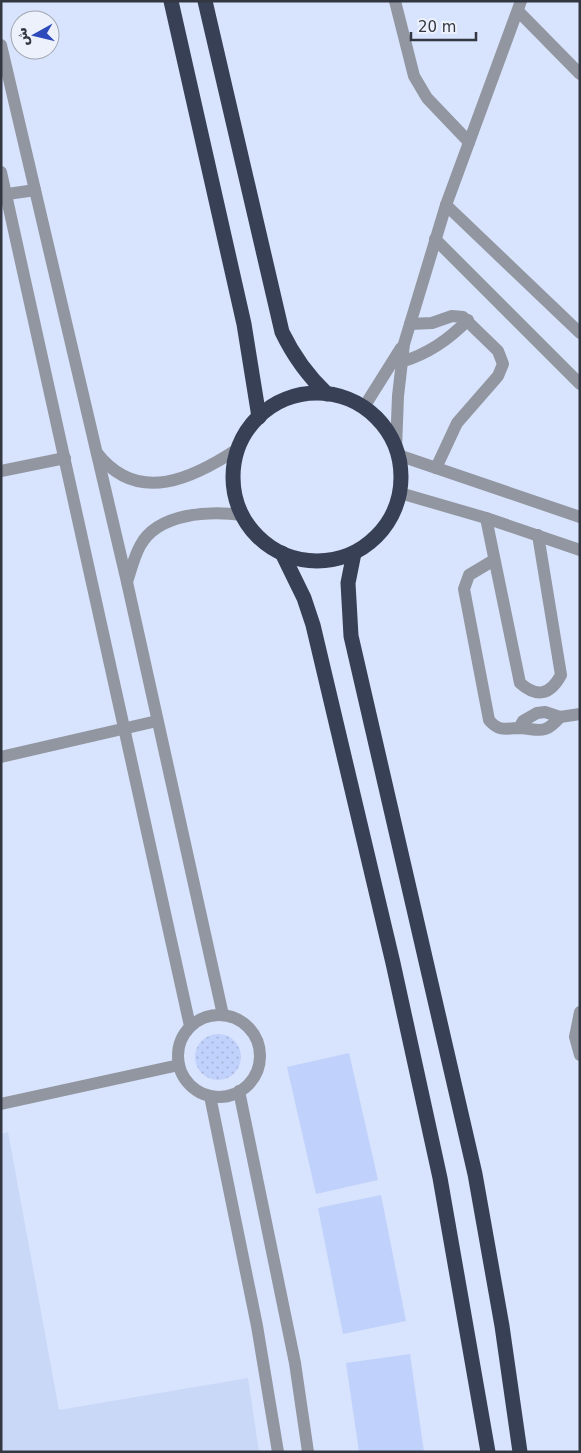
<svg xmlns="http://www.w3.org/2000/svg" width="581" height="1453" viewBox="0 0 581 1453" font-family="'DejaVu Sans',Vazirmatn,sans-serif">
<defs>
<pattern id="grass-dots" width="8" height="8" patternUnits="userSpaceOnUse" patternTransform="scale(1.25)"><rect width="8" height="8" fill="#c0d1fb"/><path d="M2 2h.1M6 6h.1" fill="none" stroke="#a5b4d8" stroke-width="1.8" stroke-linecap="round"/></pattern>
</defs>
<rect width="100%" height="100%" fill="#d8e3fd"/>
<polygon fill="#cad8f8" points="8,1132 59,1410 248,1378 259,1452 1,1452 1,1134"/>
<circle fill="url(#grass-dots)" cx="218" cy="1057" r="23"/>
<g fill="#c0d1fb">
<polygon points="349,1053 378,1180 316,1194 287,1067"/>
<polygon points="381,1195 406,1321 343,1334 318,1208"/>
<polygon points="410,1354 424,1452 359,1452 346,1363"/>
</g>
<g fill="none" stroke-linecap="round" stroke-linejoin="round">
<g stroke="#9196a0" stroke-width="12">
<polyline points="395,1 414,76 427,98 469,142"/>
<polyline points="518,11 580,74"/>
<polyline points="1,45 127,582 223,1015"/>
<polyline points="1,172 190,1026"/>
<polyline points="1,195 35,190"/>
<polyline points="446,205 580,333"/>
<polyline points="435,239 580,384"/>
<polyline points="410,324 432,323 452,316 463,317 498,351 503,364 498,376 457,423 436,468"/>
<path d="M 401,362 C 428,354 448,340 468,320"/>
<polyline points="364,407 401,348"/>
<polyline points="396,448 398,396 404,344 446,205 521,1"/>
<path d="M 97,453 C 138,506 194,478 239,448"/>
<polyline points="398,455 580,517"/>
<polyline points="1,471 65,458"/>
<polyline points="400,493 486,518 580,550"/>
<path d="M 486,518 L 520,683 C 537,698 550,695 561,675 L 538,535"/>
<path d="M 494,560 L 469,575 L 464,589 L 489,720 C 498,731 505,729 517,728 C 538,728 543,737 560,717"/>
<path d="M 127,582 C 131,570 134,557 140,546 C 158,512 210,511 243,515"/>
<polyline points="519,728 523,721 537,713 545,712 560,717 580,714"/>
<polyline points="1,757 157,721"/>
<polyline points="580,1012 575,1037 580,1055"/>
<circle cx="219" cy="1056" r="41"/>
<polyline points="239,1091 295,1363 308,1452"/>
<polyline points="210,1096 257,1326 278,1452"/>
<polyline points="1,1104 179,1065"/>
</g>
<g stroke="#374055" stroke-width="15">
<polyline points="171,1 244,324 259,417"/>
<path d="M 205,1 L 282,332 C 294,357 307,375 327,394"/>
<circle cx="317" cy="477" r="84"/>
<polyline points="282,553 304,598 313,625 393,963 440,1178 488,1452"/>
<polyline points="354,553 348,583 351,636 475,1174 502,1326 520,1452"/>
</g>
</g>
<rect width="581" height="1453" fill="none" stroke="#333741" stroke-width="5"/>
<g transform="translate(35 35) rotate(262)"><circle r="24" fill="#ecf1fb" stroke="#a2a7b1"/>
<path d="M0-4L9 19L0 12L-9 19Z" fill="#2d4bbb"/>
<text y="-8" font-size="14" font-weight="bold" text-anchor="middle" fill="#333741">ش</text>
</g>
<path d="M411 32v8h65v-8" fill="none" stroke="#333741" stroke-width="2.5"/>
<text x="418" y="32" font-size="15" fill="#333741" stroke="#ecf1fb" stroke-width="4" paint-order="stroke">20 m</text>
</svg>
